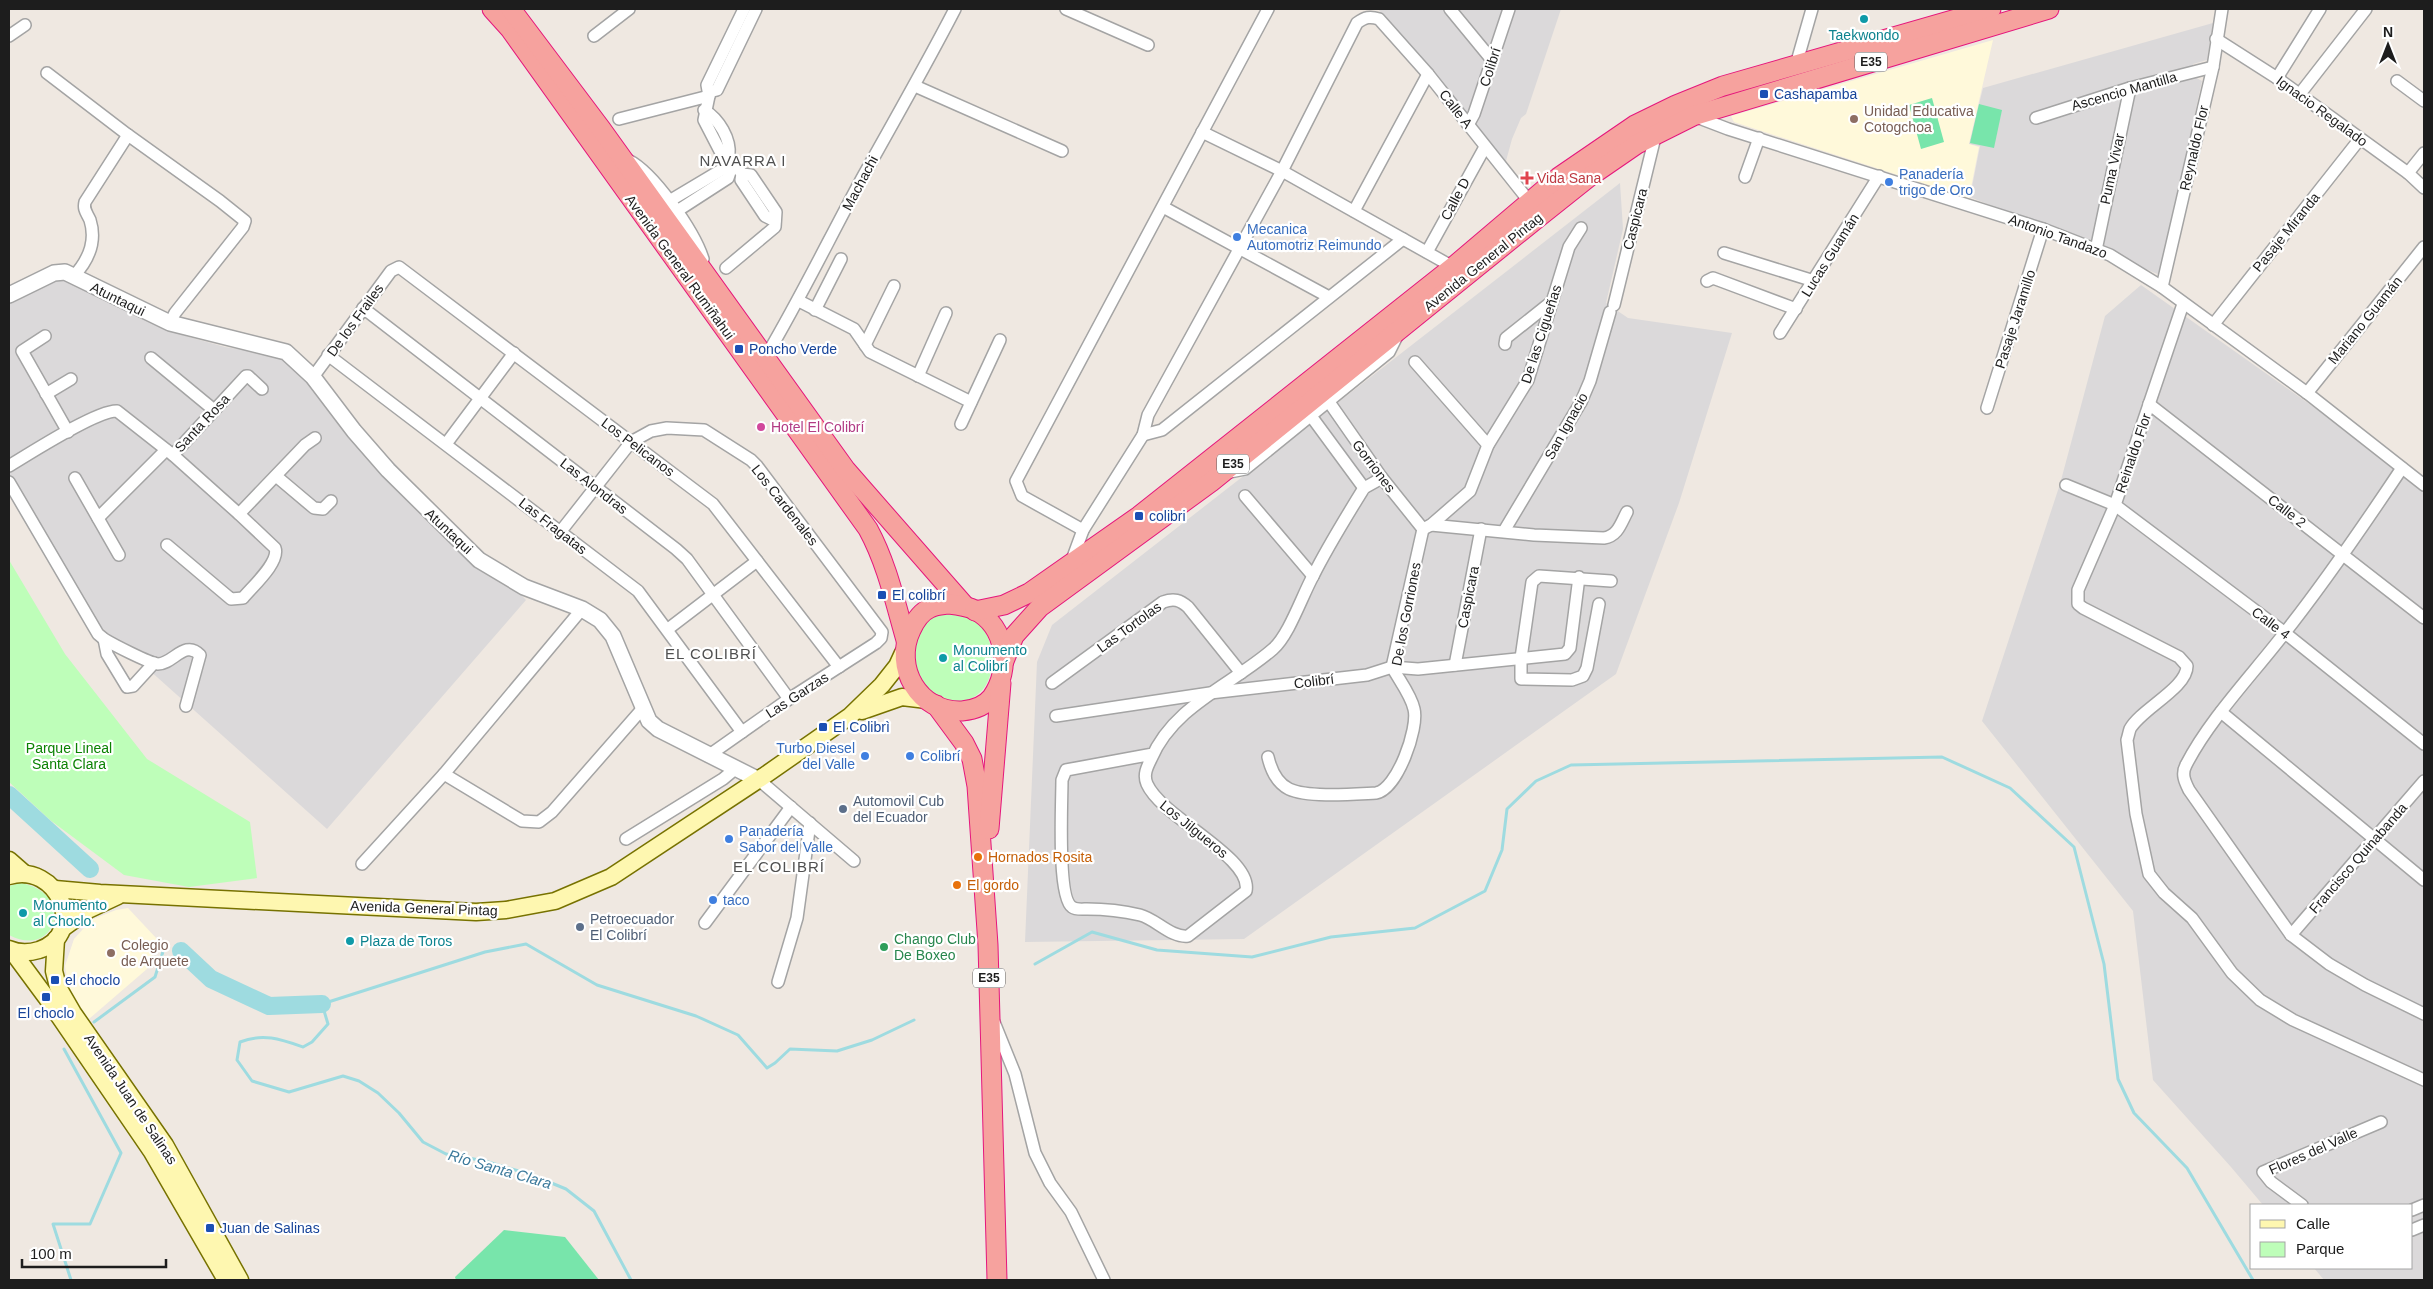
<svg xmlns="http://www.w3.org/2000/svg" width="2433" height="1289" viewBox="0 0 2433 1289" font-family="Helvetica,sans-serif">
<rect width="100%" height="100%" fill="#efe8e1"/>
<g fill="#dbd9da">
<polygon points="1378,9 1561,9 1526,114 1521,118 1512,139 1506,161 1459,111"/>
<polygon points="2213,23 2207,60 2193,64 2195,77 2202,81 2160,275 1970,197 1980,146 1969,144 1983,88"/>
<polygon points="1620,183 1623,229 1606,303 1628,318 1732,333 1679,503 1616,674 1244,939 1025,942 1037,662 1052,625"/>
<polygon points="60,278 182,335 225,347 293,358 526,600 327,829 101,627 9,479 9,303"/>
<polygon points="2141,285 2424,485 2424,1280 2324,1280 2314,1268 2412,1268 2412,1205 2263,1205 2231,1167 2153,1080 2133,911 1982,721 2060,484 2105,316"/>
</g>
<g fill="#fff9da">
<polygon points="1993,40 1969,144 1979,147 1969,198 1734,122 1731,116"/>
<polygon points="128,908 158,940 147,969 89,1019 69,993 65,966 74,939 91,920 116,910"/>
</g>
<g fill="#befeb9">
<polygon points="9,560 65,654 147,759 250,822 257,878 189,887 124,875 50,820 9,782"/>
<path d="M 941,612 C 949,613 961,612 968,615 C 988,623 995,652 991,671 C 989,683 982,693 972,698 C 933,721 881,647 941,612 Z"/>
<path d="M 21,883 C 77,894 55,960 9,935 L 9,886 Z"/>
</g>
<g fill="#78e5ab">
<polygon points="1932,98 1944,142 1921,149 1909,105"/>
<polygon points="1979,104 2002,110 1994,148 1970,143"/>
<polygon points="504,1230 565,1237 599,1280 456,1280 455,1277"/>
</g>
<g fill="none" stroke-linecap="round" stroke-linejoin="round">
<g stroke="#9edbe0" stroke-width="3">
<polyline points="1035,964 1092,932 1157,950 1252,957 1331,937 1415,928 1485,891 1502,850 1507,809 1536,781 1571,765 1942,757 2010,788 2074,847 2104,964 2118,1079 2134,1113 2187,1168 2253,1280"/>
<polyline points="94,1022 155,977 166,942"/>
<polyline points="64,1049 121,1153 90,1224 53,1224 71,1280"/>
<path d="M 631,1280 L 594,1211 L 566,1189 L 532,1175 L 485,1161 L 446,1154 L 423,1142 L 399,1113 L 378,1093 L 359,1081 L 343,1076 L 289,1092 L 252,1081 L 237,1060 L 240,1042 C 263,1033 280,1039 303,1047 L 312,1042 L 328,1024 L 322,1004 L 485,952 L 526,944 L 597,985 L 696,1016 L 738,1035 L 767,1068 L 775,1063 L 790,1049 L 837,1051 L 872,1040 L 914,1020"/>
</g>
<g stroke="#9edbe0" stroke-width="18">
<polyline points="9,795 90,869"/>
<polyline points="181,951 211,979 269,1006 322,1004"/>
</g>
<defs>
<g id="minor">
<polyline points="744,9 707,85 709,96 704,120 720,151 729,156 742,174 741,180 765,216 775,221"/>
<polyline points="1066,9 1148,45"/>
<polyline points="1450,9 1492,60"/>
<polyline points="9,36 25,25"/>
<polyline points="594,36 629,9"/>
<polyline points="2216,39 2277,78 2408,173 2424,188"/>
<polyline points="1796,65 1812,9"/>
<polyline points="47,73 128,135"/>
<polyline points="2277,78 2320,9"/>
<polyline points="2397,81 2424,101"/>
<polyline points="915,86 1062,151"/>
<polyline points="709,92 717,90 756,9"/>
<polyline points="2299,95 2366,9"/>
<path d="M 704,110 C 719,119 731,139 729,156"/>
<polyline points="1694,116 1728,129 2043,229 2110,255 2162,287 2307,393 2424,485"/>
<polyline points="2036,118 2130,88 2213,67"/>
<polyline points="619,119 709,96"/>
<polyline points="1468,125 1474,114 1509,9"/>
<polyline points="1202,132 1282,171 1453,267"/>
<path d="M 628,160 C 654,173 694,231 703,259"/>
<polyline points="2408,173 2424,153"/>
<polyline points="1745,177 1759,138"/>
<polyline points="671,200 733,163"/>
<polyline points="1163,207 1329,297"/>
<polyline points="677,211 728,178 733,163"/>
<polyline points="1354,211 1428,74"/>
<polyline points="2096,250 2130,88"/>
<polyline points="1427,252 1485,147"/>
<polyline points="1724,253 1814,281"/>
<polyline points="726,268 775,227 776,212 751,175 742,174"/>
<path d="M 73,277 C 88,261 97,242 90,220 C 87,213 83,210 85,202 L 128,135 L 220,201 L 245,221 L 243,227 L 175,313 L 170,323"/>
<polyline points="1707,281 1713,278 1796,309"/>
<polyline points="2162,287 2213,67 2222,9"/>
<polyline points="799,301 854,329 870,352 971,402"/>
<path d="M 2183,304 L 2115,505 L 2078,590 L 2078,604 L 2083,608 L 2179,657 L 2187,666 C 2187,688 2141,709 2130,729 C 2129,732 2128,737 2127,740 L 2136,814 L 2149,874 L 2164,893 L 2192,918 L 2232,973 L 2260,1000 L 2293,1020 L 2424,1080"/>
<polyline points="1614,305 1656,133"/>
<polyline points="363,308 676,549 687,559 789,699"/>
<polyline points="815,310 841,259"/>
<polyline points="2213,325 2359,140"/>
<polyline points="1780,333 1879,176"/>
<polyline points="45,336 22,351 68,432"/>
<polyline points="1505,344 1506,338 1550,303"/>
<polyline points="865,345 894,286"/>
<polyline points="328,355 638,591 742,732"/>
<polyline points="151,358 214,410"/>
<path d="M 765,358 C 800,299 829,239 861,180 C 893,123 925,67 955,9"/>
<polyline points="1415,362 1488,445"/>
<polyline points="918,376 946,313"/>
<polyline points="313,377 391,271 399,267 713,504 839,667"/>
<polyline points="2307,393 2424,247"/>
<polyline points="46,394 71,379"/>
<polyline points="1329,402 1382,478 1423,529"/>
<polyline points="2149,404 2424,618"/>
<polyline points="1987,408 2043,229"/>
<polyline points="1311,416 1364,488"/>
<polyline points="961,424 1000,340"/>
<polyline points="1143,435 1162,430 1403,239"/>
<polyline points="446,444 514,353"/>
<polyline points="173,455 246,376 248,376 262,389"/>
<path d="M 9,466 C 29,454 97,410 117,411 L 173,455 L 239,514 L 305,445 L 315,438"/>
<path d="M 2402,468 C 2364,525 2326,581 2283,635 C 2252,675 2209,720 2186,765 C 2181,774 2185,782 2189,790 L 2291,935 L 2329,964 L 2365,985 L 2424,1014"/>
<polyline points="1225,473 1245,469 1389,352 1397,336"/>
<polyline points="276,476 314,508 323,509 331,501"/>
<polyline points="75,478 119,555"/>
<path d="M 9,482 L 98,634 L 104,639 C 114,645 149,663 158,664 C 173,664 185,639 200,655 L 186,706"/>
<polyline points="2066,485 2115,505 2285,633 2424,744"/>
<polyline points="1245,496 1313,576"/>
<polyline points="98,518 166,450"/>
<path d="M 1431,525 L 1534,535 L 1604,538 C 1618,536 1621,523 1627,512"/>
<polyline points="1423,529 1431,525 1470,491 1488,445 1528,380 1569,247 1581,228"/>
<polyline points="1083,530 1022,496 1016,481 1268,9"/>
<polyline points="561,531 631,442 651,431 667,428 704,430 751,460 757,466 882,632 881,638 876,643 789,699 708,756"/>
<polyline points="1504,531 1581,402 1590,381 1610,312"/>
<path d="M 167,545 L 231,599 L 243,598 C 253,586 280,562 275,548 L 239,514"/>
<path d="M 1072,560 L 1083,530 L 1143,435 L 1148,415 L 1282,171 L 1357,23 C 1365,17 1370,16 1379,19 L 1428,74 L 1529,201"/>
<polyline points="1599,604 1587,668 1583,676 1572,680 1521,679 1521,658 1532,582 1539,576 1611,581"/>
<polyline points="668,629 757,561"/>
<polyline points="104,639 107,654 127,687 133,686 154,663"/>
<polyline points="1455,665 1481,529"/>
<path d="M 1052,683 L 1163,602 C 1174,598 1180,600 1188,607 L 1241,673"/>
<polyline points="2221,712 2424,880"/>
<polyline points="1056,716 1210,693 1367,675 1392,667 1418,669 1565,654 1570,648 1579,577"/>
<path d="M 1153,754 L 1066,770 L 1062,780 C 1062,801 1057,897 1072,907 C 1076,910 1083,909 1087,909 C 1105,909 1123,911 1140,915 C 1156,919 1171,938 1188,936 L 1246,891 C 1253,857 1162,818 1147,784 C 1143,775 1147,767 1151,759 C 1174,705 1232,685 1273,649 C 1289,635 1302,596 1313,576 C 1328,546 1346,517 1364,488 L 1382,478"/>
<path d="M 1268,757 C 1271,770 1277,783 1289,789 C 1308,798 1355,794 1376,793 C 1397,790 1419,728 1414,709 C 1411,695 1399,680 1392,667 L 1423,529"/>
<polyline points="444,774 522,821 539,822 552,812 643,708"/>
<polyline points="759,780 854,861"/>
<polyline points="626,839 723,779 735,769"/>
<polyline points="362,864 444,774 582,609"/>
<polyline points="705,923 791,807"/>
<polyline points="2291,935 2424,781"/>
<polyline points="778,982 797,918 810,823"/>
<polyline points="994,1022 1015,1074 1035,1153 1050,1183 1071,1212 1104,1280"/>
<polyline points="2302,1205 2271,1182 2263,1172 2381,1122"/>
<polyline points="2412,1210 2424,1205"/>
<polyline points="2412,1230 2424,1225"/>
</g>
<polyline id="tertiary" points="9,295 54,273 65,272 170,323 286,352 313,377 354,431 388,470 479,560 524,587 582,609 600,620 613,636 649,721 658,729 759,780"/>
<g id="secondary">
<polyline points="862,711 902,697 927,700"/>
<polyline points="9,860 25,874"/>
<path d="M 9,876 C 57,861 89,933 39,950 C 29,953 18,953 9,949"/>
<polyline points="55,889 100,893 476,912 506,910 555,901 611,877 764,776 850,716 882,685 897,666 903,653"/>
<polyline points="63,928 88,910 118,896"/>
<polyline points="56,939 54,971 58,987 73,1013 165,1145 240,1280"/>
<polyline points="12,951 46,997 152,1152 226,1280"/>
</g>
<g id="trunk">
<path d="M 492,9 L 510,29 L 868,529 C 887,564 895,602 906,640"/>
<polyline points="511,9 602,130 846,470 965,606"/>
<path d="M 949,604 C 958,605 967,606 975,610 C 1007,627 1011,669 992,697 C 985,706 973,710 962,711 C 919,713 893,667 911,630 C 915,621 921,612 930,608 C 936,605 943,605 949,604 Z"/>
<polyline points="975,611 1004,605 1029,593 1139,516 1453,267 1559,177 1635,125 1676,105 1723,86 1991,9"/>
<polyline points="1004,661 1014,636 1040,607 1211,482 1540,216 1589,177 1637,144 1693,116 2049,9"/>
<polyline points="936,705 964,743 972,759 977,786 988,945 997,1280"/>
<polyline points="989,829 1001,683"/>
</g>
</defs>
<use href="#minor" stroke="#a4a4a4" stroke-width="14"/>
<use href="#tertiary" stroke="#a4a4a4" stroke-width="18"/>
<use href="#secondary" stroke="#777200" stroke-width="19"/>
<use href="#trunk" stroke="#e5167c" stroke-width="21"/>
<use href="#minor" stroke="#fff" stroke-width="11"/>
<use href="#tertiary" stroke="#fff" stroke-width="15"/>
<use href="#secondary" stroke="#fef7b0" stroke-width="16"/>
<use href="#trunk" stroke="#f6a29e" stroke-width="19"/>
</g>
<g fill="#0f9aa8" stroke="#fff" stroke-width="2">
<circle cx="1864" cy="19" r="5"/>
<circle cx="943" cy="658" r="5"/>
<circle cx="23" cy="913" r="5"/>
<circle cx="350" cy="941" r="5"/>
</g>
<g fill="#1a4fb4" stroke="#fff" stroke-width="2">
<rect x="1759" y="89" width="10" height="10" rx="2.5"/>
<rect x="734" y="344" width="10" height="10" rx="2.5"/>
<rect x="1134" y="511" width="10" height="10" rx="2.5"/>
<rect x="877" y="590" width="10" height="10" rx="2.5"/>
<rect x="818" y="722" width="10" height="10" rx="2.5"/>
<rect x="50" y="975" width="10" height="10" rx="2.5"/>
<rect x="41" y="992" width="10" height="10" rx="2.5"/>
<rect x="205" y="1223" width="10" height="10" rx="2.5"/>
</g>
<g fill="#8d6e63" stroke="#fff" stroke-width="2">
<circle cx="1854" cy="119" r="5"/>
<circle cx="111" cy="953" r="5"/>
</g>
<path fill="#e0444e" stroke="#fff" stroke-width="2" d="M1524.5 170.5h5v5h5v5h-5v5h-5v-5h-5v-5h5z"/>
<g fill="#3f7fe0" stroke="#fff" stroke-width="2">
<circle cx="1889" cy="182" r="5"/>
<circle cx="1237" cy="237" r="5"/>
<circle cx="865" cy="756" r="5"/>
<circle cx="910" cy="756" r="5"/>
<circle cx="729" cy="839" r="5"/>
<circle cx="713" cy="900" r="5"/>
</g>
<circle fill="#d1479c" stroke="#fff" stroke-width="2" cx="761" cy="427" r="5"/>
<g fill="#5c6f8a" stroke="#fff" stroke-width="2">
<circle cx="843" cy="809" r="5"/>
<circle cx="580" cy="927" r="5"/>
</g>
<g fill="#e8710a" stroke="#fff" stroke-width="2">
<circle cx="978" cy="857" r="5"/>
<circle cx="957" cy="885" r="5"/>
</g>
<circle fill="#2e9e5b" stroke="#fff" stroke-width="2" cx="884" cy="947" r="5"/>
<g text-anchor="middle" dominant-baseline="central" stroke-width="4.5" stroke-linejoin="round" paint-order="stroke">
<g fill="#fff" stroke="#616161" stroke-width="1">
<rect x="1855" y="52.5" width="32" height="19" rx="4"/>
<rect x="1217" y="454.5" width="32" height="19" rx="4"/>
<rect x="973" y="968.5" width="32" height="19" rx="4"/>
</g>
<g font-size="12" font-weight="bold" fill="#1d1d1d">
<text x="1871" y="62">E35</text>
<text x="1233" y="464">E35</text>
<text x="989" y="978">E35</text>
</g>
<g font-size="14" fill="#0d838f" stroke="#fff" text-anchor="start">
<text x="1864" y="35" text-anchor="middle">Taekwondo</text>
<text x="953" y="650">Monumento<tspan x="953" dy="16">al Colibrí</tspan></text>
<text x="33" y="905">Monumento<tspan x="33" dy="16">al Choclo.</tspan></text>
<text x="360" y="941">Plaza de Toros</text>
</g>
<g font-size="14" fill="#1d1d1d" stroke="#fff">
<text transform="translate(1490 67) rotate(-72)">Colibrí</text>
<text transform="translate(2124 91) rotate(-16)">Ascencio Mantilla</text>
<text transform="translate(1456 109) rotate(52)">Calle A</text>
<text transform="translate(2322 111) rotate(36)">Ignacio Regalado</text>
<text transform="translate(2194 148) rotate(-77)">Reynaldo Flor</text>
<text transform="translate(2112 169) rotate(-78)">Puma Vivar</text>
<text transform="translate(860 183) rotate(-62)">Machachi</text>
<text transform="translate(1455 199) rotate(-62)">Calle D</text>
<text transform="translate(1635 219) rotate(-76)">Caspicara</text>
<text transform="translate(2286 232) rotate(-51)">Pasaje Miranda</text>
<text transform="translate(2058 236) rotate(20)">Antonio Tandazo</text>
<text transform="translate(1830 255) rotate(-58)">Lucas Guamán</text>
<text transform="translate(1483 262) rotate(-39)">Avenida General Pintag</text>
<text transform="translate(680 267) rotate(54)">Avenida General Rumiñahui</text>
<text transform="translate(118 299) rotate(26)">Atuntaqui</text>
<text transform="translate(2015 319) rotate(-72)">Pasaje Jaramillo</text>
<text transform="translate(355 320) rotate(-54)">De los Frailes</text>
<text transform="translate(2365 320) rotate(-51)">Mariano Guamán</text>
<text transform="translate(1541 334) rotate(-72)">De las Cigueñas</text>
<text transform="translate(202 423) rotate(-47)">Santa Rosa</text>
<text transform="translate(1566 426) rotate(-61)">San Ignacio</text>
<text transform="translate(638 447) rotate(37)">Los Pelicanos</text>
<text transform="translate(2133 453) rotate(-71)">Reinaldo Flor</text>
<text transform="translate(1374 466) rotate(53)">Gorriones</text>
<text transform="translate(594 486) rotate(38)">Las Alondras</text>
<text transform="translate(785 505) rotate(52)">Los Cardenales</text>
<text transform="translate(2287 511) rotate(38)">Calle 2</text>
<text transform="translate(553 526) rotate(38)">Las Fragatas</text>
<text transform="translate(449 531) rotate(43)">Atuntaqui</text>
<text transform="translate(1468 597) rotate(-79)">Caspicara</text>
<text transform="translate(1406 614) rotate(-79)">De los Gorriones</text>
<text transform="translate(2271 623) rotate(37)">Calle 4</text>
<text transform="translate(1129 627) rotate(-36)">Las Tortolas</text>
<text transform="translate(1314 681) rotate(-7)">Colibrí</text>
<text transform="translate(797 695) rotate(-33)">Las Garzas</text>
<text transform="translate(1194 829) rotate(39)">Los Jilgueros</text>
<text transform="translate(2358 858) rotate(-49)">Francisco Quinabanda</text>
<text transform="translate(424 908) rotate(2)">Avenida General Pintag</text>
<text transform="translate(131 1099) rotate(56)">Avenida Juan de Salinas</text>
<text transform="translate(2313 1151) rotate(-24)">Flores del Valle</text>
</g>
<g font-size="14" fill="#164399" stroke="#fff" text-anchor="start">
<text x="1774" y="94">Cashapamba</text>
<text x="749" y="349">Poncho Verde</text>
<text x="1149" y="516">colibri</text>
<text x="892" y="595">El colibrí</text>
<text x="833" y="727">El Colibrì</text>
<text x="65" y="980">el choclo</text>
<text x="46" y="1013" text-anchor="middle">El choclo</text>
<text x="220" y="1228">Juan de Salinas</text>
</g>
<g font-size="14" fill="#785e54" stroke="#fff" text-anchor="start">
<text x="1864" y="111">Unidad Educativa<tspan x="1864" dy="16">Cotogchoa</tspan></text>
<text x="121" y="945">Colegio<tspan x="121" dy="16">de Arquete</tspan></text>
</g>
<g font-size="14" fill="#366cbe" stroke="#fff" text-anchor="start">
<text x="1899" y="174">Panadería<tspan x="1899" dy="16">trigo de Oro</tspan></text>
<text x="1247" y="229">Mecanica<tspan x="1247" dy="16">Automotriz Reimundo</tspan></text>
<text x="855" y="748" text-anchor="end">Turbo Diesel<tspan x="855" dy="16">del Valle</tspan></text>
<text x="920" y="756">Colibrí</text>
<text x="739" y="831">Panadería<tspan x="739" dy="16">Sabor del Valle</tspan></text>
<text x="723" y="900">taco</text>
</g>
<g font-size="14" fill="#be3a42" stroke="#fff" text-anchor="start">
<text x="1537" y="178">Vida Sana</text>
</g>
<g font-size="14" fill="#b23c85" stroke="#fff" text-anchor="start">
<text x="771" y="427">Hotel El Colibrí</text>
</g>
<g font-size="14" fill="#0b8203" stroke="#fff">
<text x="69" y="748">Parque Lineal<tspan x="69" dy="16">Santa Clara</tspan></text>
</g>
<g font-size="14" fill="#4e5e75" stroke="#fff" text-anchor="start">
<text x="853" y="801">Automovil Cub<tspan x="853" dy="16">del Ecuador</tspan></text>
<text x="590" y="919">Petroecuador<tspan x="590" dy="16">El Colibrí</tspan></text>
</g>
<g font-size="14" fill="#c56008" stroke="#fff" text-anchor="start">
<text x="988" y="857">Hornados Rosita</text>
<text x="967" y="885">El gordo</text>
</g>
<g font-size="14" fill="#27864d" stroke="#fff" text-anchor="start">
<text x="894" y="939">Chango Club<tspan x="894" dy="16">De Boxeo</tspan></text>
</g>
<g font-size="15" letter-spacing="1" fill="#505050" stroke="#fff">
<text x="743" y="160">NAVARRA I</text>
<text x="711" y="653">EL COLIBRÍ</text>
<text x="779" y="866">EL COLIBRÍ</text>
</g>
<g font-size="15" font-style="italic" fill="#3b799b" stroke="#fff">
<text transform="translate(500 1169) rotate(16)">Río Santa Clara</text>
</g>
</g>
<rect width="2433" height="1289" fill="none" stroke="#1d1d1d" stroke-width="20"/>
<rect x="2250" y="1204" width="162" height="65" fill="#ffffff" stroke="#a5a5a5"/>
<rect x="2260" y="1220" width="25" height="8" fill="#fef7b0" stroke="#a5a5a5"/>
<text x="2296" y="1229" font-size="15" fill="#1d1d1d">Calle</text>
<rect x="2260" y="1242" width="25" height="15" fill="#befeb9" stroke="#a5a5a5"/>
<text x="2296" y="1254" font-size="15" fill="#1d1d1d">Parque</text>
<g transform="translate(2388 45)" stroke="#ffffff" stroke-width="4" paint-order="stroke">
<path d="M0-4L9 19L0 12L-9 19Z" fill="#1d1d1d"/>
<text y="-8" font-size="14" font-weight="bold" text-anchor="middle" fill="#1d1d1d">N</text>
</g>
<path d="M22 1259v8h144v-8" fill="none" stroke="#1d1d1d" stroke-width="2.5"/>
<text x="30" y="1259" font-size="15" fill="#1d1d1d" stroke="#ffffff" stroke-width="4" paint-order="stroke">100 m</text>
</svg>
